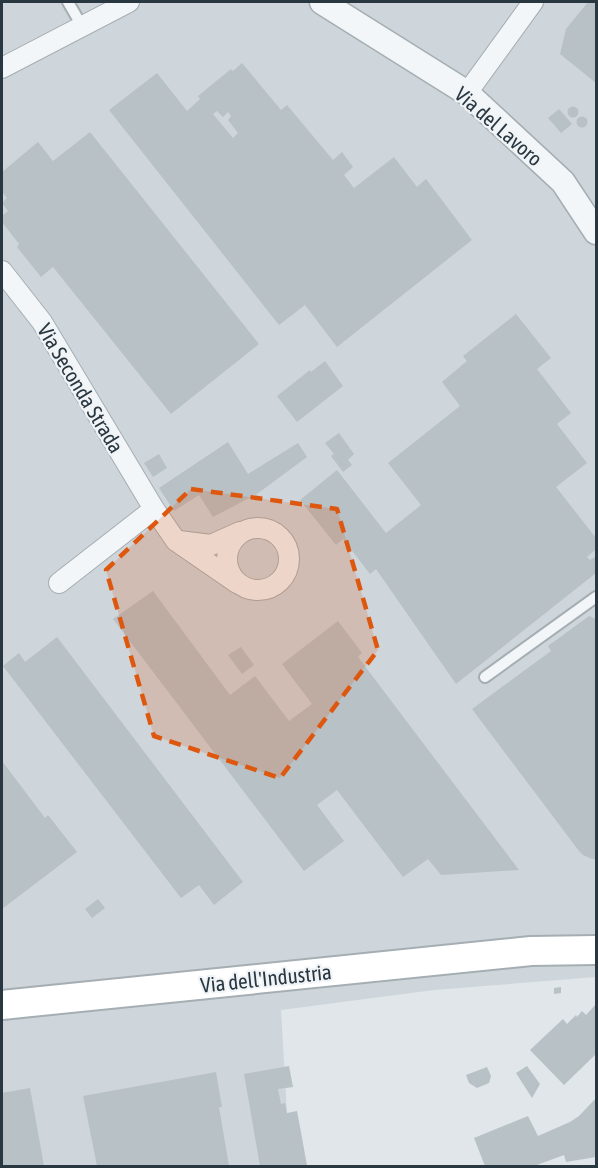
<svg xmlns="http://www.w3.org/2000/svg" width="598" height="1168" viewBox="0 0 598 1168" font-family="'Asap Condensed',sans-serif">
<rect width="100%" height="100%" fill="#e0e6e9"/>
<polygon fill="#ced6db" points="2,2 596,2 596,977 434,990 281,1010 287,1113 290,1127 300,1126 307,1166 2,1166"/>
<g fill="#b7c1c6" fill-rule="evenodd">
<polygon points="588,2 596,2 596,83 560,54 566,29"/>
<path d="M 242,63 L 281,110 L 287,105 L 333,160 L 342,152 L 353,167 L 344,175 L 354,188 L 394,157 L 417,187 L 426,179 L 472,240 L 337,347 L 305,305 L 279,325 L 109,110 L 157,73 L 187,111 L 200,99 L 198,96 L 231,69 L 233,71 ZM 217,111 L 223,117 L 228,112 L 231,116 L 228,120 L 238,133 L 233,138 L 213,114 Z"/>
<circle cx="573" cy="112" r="5.5"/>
<polygon points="559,109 572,124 561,133 548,118"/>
<circle cx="582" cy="122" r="5.5"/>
<polygon points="90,132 259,344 171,414 53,267 41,277 17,247 19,244 2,222 2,216 8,211 2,203 7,198 2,192 2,172 38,142 53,161"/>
<polygon points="516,314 551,358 537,369 571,413 557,424 587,463 556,487 596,538 596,549 587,557 590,560 595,557 596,558 596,573 456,684 376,569 370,574 343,539 336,545 300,500 337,470 386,533 421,505 388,463 460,406 442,382 467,361 463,356"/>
<polygon points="325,361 343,386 297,422 277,396 310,370 311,372"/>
<polygon points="339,433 354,454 348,460 352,465 343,472 331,456 334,454 325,443"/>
<polygon points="228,442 248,474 298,443 307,457 257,494 213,517 199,495 174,511 159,488"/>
<polygon points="159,454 167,468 153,477 144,463"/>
<polygon points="153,591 230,695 255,676 289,721 312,704 282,664 338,621 362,653 358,657 519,870 441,875 428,859 403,877 337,790 317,805 344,841 304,871 113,619"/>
<polygon points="589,616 596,619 596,859 592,859 583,855 579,851 472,709 551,651 548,646"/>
<polygon points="57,637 243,882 214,905 199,885 181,898 3,666 19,653 25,662"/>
<polygon points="241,647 254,665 242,674 228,655"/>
<polygon points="2,761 45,818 48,815 77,852 2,909"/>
<polygon points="98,899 105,908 92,918 85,909"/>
<polygon points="561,987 561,993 554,994 554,988"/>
<polygon points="596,1004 596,1054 564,1085 530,1050 563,1019 567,1024 576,1015 577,1017 582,1011 586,1015"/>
<polygon points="289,1066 293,1087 278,1089 281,1104 285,1103 287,1113 297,1111 307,1166 260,1166 244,1074"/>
<polygon points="527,1066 540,1084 532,1098 516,1073"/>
<polygon points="487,1067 491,1076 489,1083 477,1088 469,1083 466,1075"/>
<polygon points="216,1072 222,1107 219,1107 229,1166 97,1166 83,1096"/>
<polygon points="30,1088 44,1166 2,1166 2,1093"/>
<polygon points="596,1098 596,1157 566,1162 564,1155 534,1166 485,1166 474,1138 528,1116 538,1136 570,1122 579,1116"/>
</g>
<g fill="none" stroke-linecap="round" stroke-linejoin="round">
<defs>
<g id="service">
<polyline points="68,2 82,26"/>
<polyline points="485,677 596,597"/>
</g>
<g id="minor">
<polyline points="2,68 129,2"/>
<polyline points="467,93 533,2"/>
<polyline points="2,271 42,322 154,509 176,541 237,583"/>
<circle cx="258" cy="559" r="31"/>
<polyline points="179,541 211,545 240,532"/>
<polyline points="59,583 154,509"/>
</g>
<polyline id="tertiary" points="322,2 467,93 563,182 596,232"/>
<polyline id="secondary" points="2,1005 531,951 596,950"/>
</defs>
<use href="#service" stroke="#a5aeb3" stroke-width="14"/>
<use href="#minor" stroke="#a5aeb3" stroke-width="22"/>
<use href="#tertiary" stroke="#a5aeb3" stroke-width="27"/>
<use href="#secondary" stroke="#a5aeb3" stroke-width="32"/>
<use href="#service" stroke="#f3f6f8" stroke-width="10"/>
<use href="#minor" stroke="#f3f6f8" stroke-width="20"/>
<use href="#tertiary" stroke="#f3f6f8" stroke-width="24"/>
<use href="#secondary" stroke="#fff" stroke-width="28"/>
</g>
<path fill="#de570f" fill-opacity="0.2" stroke="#de570f" stroke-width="4.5" stroke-dasharray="12 8" stroke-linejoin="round" d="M 191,489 L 337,509 L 378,650 L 280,778 L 154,736 L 106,570 Z"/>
<g text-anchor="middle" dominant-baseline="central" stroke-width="4.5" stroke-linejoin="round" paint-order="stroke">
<g font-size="21" fill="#293741" stroke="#f0f4f7">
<text transform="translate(499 126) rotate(41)">Via del Lavoro</text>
<text transform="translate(81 388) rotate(59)">Via Seconda Strada</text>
<text transform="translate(266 978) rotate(-6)">Via dell'Industria</text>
</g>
</g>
<rect width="598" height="1168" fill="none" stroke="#293741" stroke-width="6"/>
</svg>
